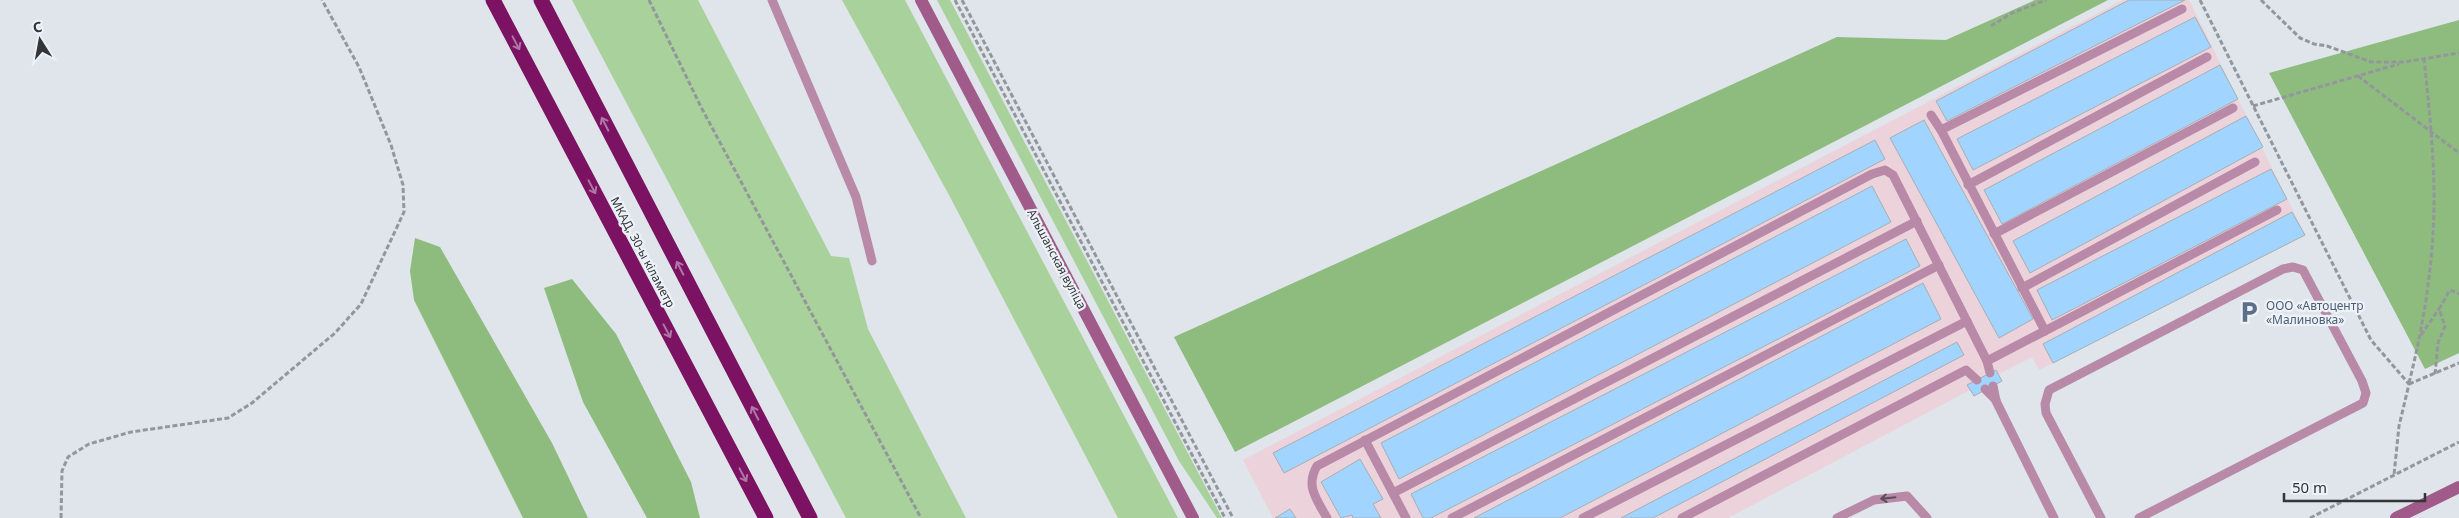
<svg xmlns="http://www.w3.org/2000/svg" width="2459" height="518" viewBox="0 0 2459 518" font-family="'Noto Sans',sans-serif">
<rect width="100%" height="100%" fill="#dfe5ea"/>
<polygon fill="#ecd2da" points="2123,0 2189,0 2305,235 2039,370 2032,357 1999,374 2002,381 1974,396 1970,390 1728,518 1273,518 1243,460"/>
<g fill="#a9d19b">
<polygon points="572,0 698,0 831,256 849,258 868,329 966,518 846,518"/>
<polygon points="842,0 905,0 1178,518 1118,518 949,195"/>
<polygon points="937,0 950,0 1222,518 1217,518 1179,461"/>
</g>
<g fill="#8ebc7e">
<polygon points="2035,0 2108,0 1235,452 1174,337 1837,37 1946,40"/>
<polygon points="2459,20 2459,353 2425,369 2269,73"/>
<polygon points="415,238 440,247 552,443 588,518 523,518 414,300 410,271"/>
<polygon points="572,279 616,334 691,482 700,518 647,518 583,402 544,288"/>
</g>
<g fill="#a1d4fe" stroke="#a8aeb3">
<polygon points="2129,0 2185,0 1947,121 1936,101"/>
<polygon points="2195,17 2211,47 1973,170 1957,139"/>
<polygon points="2220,65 2238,99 2002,224 1984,190"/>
<polygon points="2246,116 2263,147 2030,273 2013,241"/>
<polygon points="1924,120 2033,319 1999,338 1890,138"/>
<polygon points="1875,140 1885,159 1284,473 1273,453"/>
<polygon points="2271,169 2287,199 2052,320 2037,290"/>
<polygon points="1872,186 1891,222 1399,479 1381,443"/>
<polygon points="2292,212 2305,235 2053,363 2043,344"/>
<polygon points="1906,239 1920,266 1431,518 1423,518 1411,494"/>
<polygon points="1923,283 1941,319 1560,518 1474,518"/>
<polygon points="1957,342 1964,355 1653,518 1621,518"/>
<polygon points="1996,370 2002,381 1974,396 1967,385"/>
<polygon points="1360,459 1383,499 1373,504 1381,518 1353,518 1352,515 1341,518 1321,482"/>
<polygon points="1290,509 1296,518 1275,518"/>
</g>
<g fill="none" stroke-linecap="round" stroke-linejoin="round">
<g stroke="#93979b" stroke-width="3" stroke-dasharray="5 2.5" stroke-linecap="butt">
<polyline points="649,0 701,107 921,518"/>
<polyline points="955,0 1225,518"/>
<polyline points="962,0 1233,518"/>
<polyline points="2200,0 2371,340 2409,384 2399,426 2394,475"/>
<polyline points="2261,0 2300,38 2314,44 2327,46 2371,62 2404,62 2459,53"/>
<polyline points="1991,26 2012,13 2046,0"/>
<polyline points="2358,76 2459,153"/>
<polyline points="2253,106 2399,64"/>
<polyline points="2421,335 2439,309"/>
<polyline points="2435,374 2438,343 2445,326 2439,309 2450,290 2459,294"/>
<path d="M 2409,383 C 2424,323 2434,261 2434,199 C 2434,152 2429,106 2424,59"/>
<polyline points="2409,384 2459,363"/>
<polyline points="61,518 62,471 68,457 89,444 131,432 228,418 252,403 335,333 361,304 404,212 403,185 391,145 359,67 322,0"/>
<polyline points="2310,518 2459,442"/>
</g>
<g stroke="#b989a8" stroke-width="9">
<polyline points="772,0 856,197 872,261"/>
<polyline points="1931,115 1941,130 2045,331"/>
<polyline points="1941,130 2182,9"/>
<polyline points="1968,185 2207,57"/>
<polyline points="1994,234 2233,108"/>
<polyline points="2022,288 2255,162"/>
<polyline points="1990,373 1987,361 2277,210"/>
<polyline points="1993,386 1996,401 2054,518"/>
<polyline points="1985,389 1996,400"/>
<polyline points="1365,440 1406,518"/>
<polyline points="1393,493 1917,221"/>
<path d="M 1327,518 C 1317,500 1305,486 1317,466 L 1872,174 L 1885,170 L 1893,175 L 1987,361"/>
<polyline points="1452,518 1939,265"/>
<polyline points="1583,518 1967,321"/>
<polyline points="1682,518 1966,370 1977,380"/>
<polyline points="1837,518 1874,500 1907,496 1927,518"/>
<polyline points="2101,518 2046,413 2045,404 2049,390 2283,269 2293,267 2303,270 2362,381 2366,393 2363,403 2139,518"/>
</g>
<g stroke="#a05b8a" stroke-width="12">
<polyline points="921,0 1193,518"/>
<polyline points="2396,518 2459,487"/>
</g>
<g stroke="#7b1262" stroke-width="15">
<polyline points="493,0 766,518"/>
<polyline points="541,0 810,518"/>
</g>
</g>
<defs><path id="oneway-shaft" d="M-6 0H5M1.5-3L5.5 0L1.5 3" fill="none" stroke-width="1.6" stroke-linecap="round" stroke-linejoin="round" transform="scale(1.25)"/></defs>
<g stroke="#ae77a5">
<use href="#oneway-shaft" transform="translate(516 43) rotate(62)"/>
<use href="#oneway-shaft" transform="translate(605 124) rotate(-117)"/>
<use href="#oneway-shaft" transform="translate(592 187) rotate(62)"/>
<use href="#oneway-shaft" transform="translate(680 268) rotate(-117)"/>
<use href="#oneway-shaft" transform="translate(667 331) rotate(62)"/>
<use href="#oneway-shaft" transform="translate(755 413) rotate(-117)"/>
<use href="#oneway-shaft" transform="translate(743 475) rotate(62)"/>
</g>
<use stroke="#5b4e59" href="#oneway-shaft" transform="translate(1888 498) rotate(174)"/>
<defs>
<symbol id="parking-bare" viewBox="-9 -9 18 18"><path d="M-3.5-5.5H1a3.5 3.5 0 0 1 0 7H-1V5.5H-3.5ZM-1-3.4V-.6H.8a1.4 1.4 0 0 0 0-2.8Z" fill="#5c6f8a" stroke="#ecf2f7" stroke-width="2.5" paint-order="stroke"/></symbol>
</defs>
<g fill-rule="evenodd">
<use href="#parking-bare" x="2233" y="296" width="32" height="32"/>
</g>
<g text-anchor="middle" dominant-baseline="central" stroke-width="4.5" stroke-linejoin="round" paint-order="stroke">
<g font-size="12" fill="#333537" stroke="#ecf2f7">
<text transform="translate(643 252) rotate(62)">МКАД, 30-ы кіламетр</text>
<text transform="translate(1057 259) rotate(62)">Альшанская вуліца</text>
</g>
<g font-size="12" fill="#4e5e75" stroke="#ecf2f7" text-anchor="start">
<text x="2266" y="305">ООО «Автоцентр<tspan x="2266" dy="14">«Малиновка»</tspan></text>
</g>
</g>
<g transform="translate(40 40) rotate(349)" stroke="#ecf2f7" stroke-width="4" paint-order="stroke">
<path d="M0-4L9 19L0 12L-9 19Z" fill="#333537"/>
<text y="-8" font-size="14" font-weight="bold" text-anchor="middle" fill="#333537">С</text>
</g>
<path d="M2284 493v8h141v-8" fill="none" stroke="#333537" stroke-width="2.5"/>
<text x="2292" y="493" font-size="15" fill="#333537" stroke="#ecf2f7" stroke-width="4" paint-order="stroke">50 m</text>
</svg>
